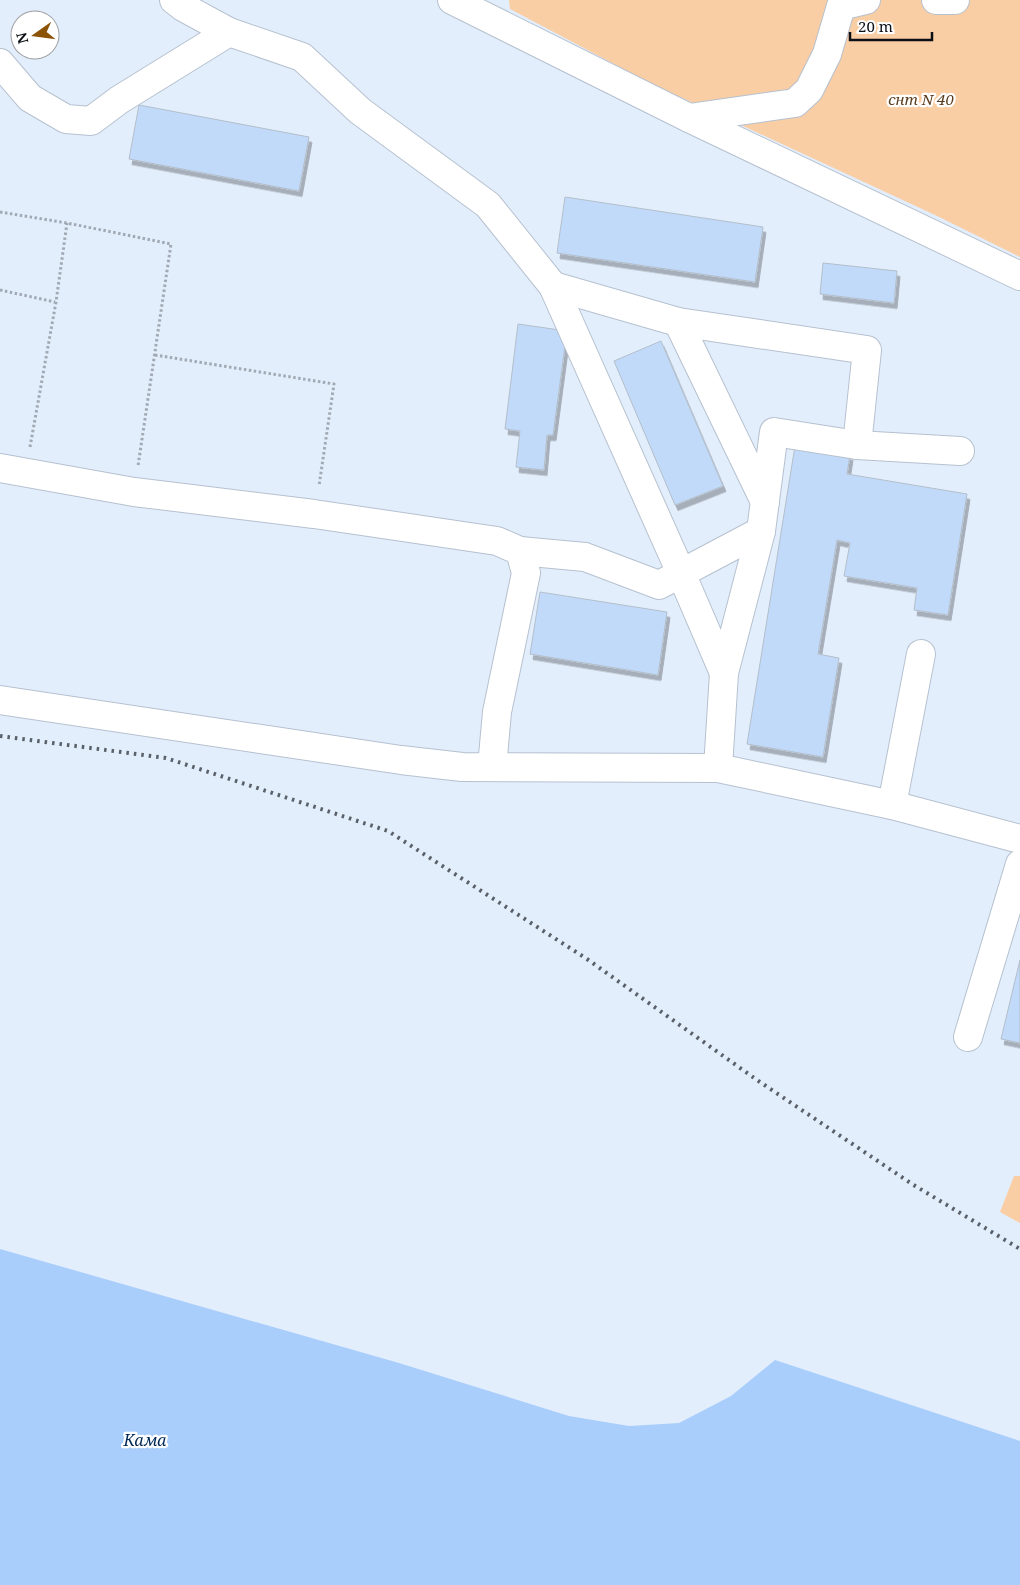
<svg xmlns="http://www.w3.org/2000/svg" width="1020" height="1585" viewBox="0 0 1020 1585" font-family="'Noto Serif',serif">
<defs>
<filter id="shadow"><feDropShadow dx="3" dy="5.5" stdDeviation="0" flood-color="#0004"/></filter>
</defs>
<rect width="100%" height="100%" fill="#e3eefc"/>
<g fill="#facea4">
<polygon points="509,0 1020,0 1020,257 935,215 650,83 510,9"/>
<polygon points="1014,1176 1020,1176 1020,1223 1000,1212"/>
</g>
<polygon fill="#a9cefc" points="0,1249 399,1363 569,1416 629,1426 679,1423 731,1396 775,1360 1020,1441 1020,1585 0,1585"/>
<g fill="#c1daf9" stroke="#b3becb" filter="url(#shadow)">
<polygon points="139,105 309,137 299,191 129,159"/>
<polygon points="565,197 763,227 755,282 557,253"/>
<polygon points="823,263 897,271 894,303 820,294"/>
<polygon points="518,324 567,331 553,435 547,435 544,470 516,467 520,431 505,429"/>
<polygon points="661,341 723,486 675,505 614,361"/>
<polygon points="795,446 850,455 847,474 967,494 948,615 914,610 917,588 844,576 850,543 837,540 818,654 839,658 823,757 747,744"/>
<polygon points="540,592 667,612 658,675 530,654"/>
<polygon points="1020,960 1020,1043 1001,1039"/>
</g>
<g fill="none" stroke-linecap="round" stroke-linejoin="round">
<defs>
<g id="minor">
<polyline points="174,0 183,7 229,32 302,57 360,111 488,205 553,286 681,573 724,673 761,531 774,432 857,445 960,451"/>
<polyline points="452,0 689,118 1020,276"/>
<polyline points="936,0 955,0"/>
<polyline points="0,63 30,98 66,119 91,121 119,100 229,32"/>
<polyline points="689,118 795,103 809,90 827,54 841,6 866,0"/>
<polyline points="553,286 678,322 765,502"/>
<polyline points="678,322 867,350 857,445"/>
<polyline points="0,468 134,492 314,514 497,541 520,551 526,573 497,712 492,767"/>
<polyline points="520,551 585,557 659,585 761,531"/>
<polyline points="724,673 718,768 892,805 1020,839"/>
<polyline points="0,700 401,760 462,767 718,768"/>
<polyline points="892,805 921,654"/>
<polyline points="968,1037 1020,864"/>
</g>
</defs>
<use href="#minor" stroke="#b6c1cf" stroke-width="30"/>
<g stroke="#a1a9b4" stroke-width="3" stroke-dasharray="2.5 2.5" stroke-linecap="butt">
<polyline points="0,212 67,223 171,244 138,466"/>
<polyline points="0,290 55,302"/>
<polyline points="155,355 334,384 319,486"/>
<polyline points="30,447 56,302 67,223"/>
</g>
<use href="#minor" stroke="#fff" stroke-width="28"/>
<polyline stroke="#5a6069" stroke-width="4" stroke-dasharray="2.5 5" stroke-linecap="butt" points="0,736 166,758 388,831 587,959 757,1080 912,1184 1020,1249"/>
</g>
<g text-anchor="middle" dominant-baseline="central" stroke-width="4.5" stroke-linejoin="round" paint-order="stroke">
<g font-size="15" font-style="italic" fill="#5b3d1e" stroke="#fff">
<text x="921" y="99">снт N 40</text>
</g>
<g font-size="16" font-style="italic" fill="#002956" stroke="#fff">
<text x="145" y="1440">Кама</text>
</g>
</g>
<g transform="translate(35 35) rotate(256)"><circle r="24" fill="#ffffff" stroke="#9e9fa1"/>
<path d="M0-4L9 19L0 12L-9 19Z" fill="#8b5308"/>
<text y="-8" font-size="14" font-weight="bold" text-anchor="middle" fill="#0c0f14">N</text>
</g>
<path d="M850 32v8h82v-8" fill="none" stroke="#0c0f14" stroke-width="2.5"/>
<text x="858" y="32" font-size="15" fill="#0c0f14" stroke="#ffffff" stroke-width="4" paint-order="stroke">20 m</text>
</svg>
